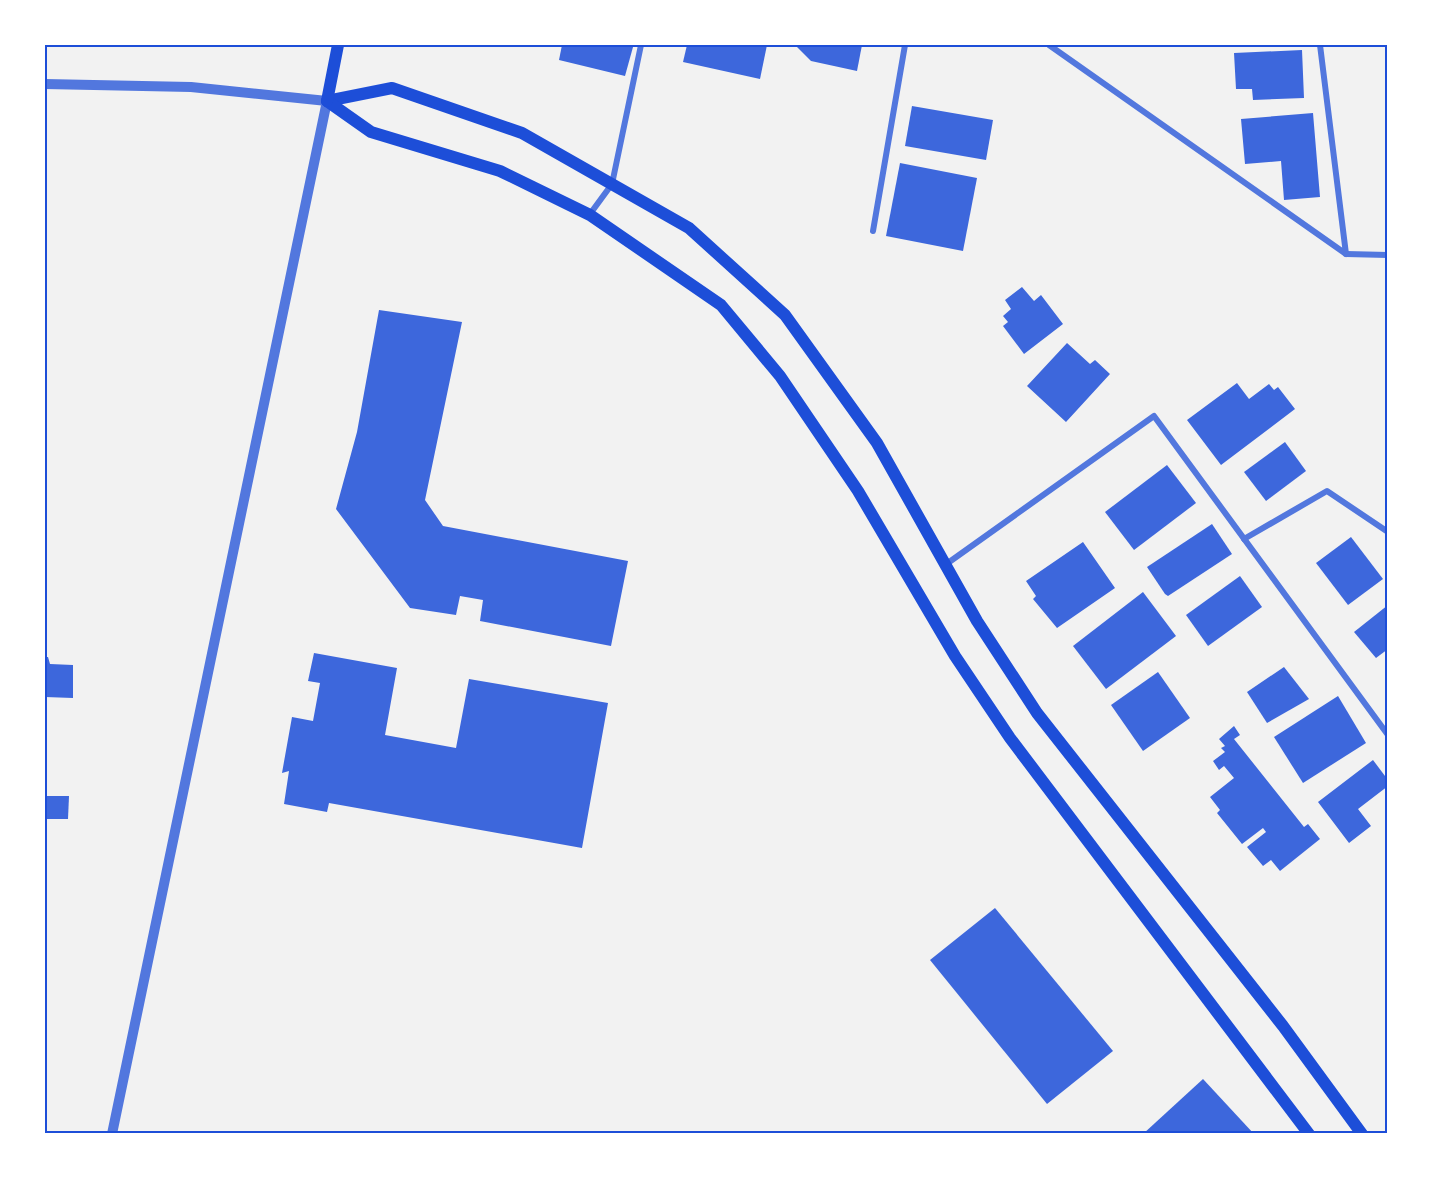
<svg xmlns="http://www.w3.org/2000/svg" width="1433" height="1179" viewBox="0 0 1433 1179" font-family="Manrope,sans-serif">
<rect width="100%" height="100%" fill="#f2f2f2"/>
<g fill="#3d67dc">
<polygon points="562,45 623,45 633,47 625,76 559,60"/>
<polygon points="687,45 767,45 760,79 683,62"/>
<polygon points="795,45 862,45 857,71 811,61"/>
<polygon points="1302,50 1304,98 1253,100 1252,89 1236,89 1234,53"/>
<polygon points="912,106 993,120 986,160 905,146"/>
<polygon points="1313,113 1320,197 1284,200 1281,161 1245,164 1241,119"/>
<polygon points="900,163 977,178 963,251 886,236"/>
<polygon points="1022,287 1034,301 1041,295 1063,324 1024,354 1003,326 1008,322 1003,316 1011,309 1005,300"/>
<polygon points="379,310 462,322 425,500 443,526 628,561 611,646 480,621 483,600 460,596 456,615 410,608 336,509 357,432"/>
<polygon points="1067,343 1090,364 1095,360 1110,374 1066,422 1027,386"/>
<polygon points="1237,383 1249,399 1269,384 1274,390 1278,387 1295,409 1221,465 1187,420"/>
<polygon points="1285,442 1306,471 1266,501 1244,472"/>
<polygon points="1167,465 1196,503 1134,550 1105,512"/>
<polygon points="1212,524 1232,554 1168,596 1165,594 1147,567"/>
<polygon points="1351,537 1383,579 1348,605 1316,563"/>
<polygon points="1083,542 1115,588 1057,628 1033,599 1036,596 1026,581"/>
<polygon points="1240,576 1262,607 1208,646 1186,615"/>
<polygon points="1143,592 1176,636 1106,689 1073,646"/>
<polygon points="1388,605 1388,649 1376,658 1354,632"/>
<polygon points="314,653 397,668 385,735 456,748 469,679 608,703 582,848 329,803 327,812 284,804 289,771 282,773 292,717 313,721 320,683 308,681"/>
<polygon points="45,657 48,657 50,664 73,665 73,698 45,697"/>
<polygon points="1284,667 1309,699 1267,723 1247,692"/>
<polygon points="1158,672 1190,718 1143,751 1111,705"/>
<polygon points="1338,696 1366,743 1303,783 1274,737"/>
<polygon points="1234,726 1240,735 1234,739 1304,827 1308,824 1320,839 1280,871 1271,860 1263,866 1247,847 1266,832 1263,828 1242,844 1217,813 1220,810 1210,797 1234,778 1224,766 1219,770 1213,761 1225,752 1221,748 1225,746 1219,739"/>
<polygon points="1373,760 1388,780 1388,786 1358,809 1371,826 1349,843 1318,802"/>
<polygon points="45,796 69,796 68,819 45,819"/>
<polygon points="995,908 1113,1051 1047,1104 930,960"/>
<polygon points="1203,1079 1254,1134 1143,1134"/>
</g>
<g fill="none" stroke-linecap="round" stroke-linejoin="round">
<g stroke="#5277de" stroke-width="6">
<polyline points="1049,45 1346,254 1320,45"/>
<polyline points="590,214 612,184 641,45"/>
<polyline points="873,231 905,45"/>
<polyline points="1346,254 1388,255"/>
<polyline points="1244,539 1327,491 1388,532"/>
<polyline points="945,565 1154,416 1388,735"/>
</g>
<polyline stroke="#5277de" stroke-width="10" points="45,84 191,87 327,101 112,1134"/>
<g stroke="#1d4ed8" stroke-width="12">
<polyline points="327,101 392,88 522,133 689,228 785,315 877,443 977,621 1037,713 1283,1026 1362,1134"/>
<polyline points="327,101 371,132 500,171 590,215 721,305 780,376 858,491 955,656 1010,738 1309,1134"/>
<polyline points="327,101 338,45"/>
</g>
</g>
<rect width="1433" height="1179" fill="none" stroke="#ffffff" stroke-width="93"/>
<rect x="46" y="46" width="1340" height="1086" fill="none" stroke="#1d4ed8" stroke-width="2"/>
</svg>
